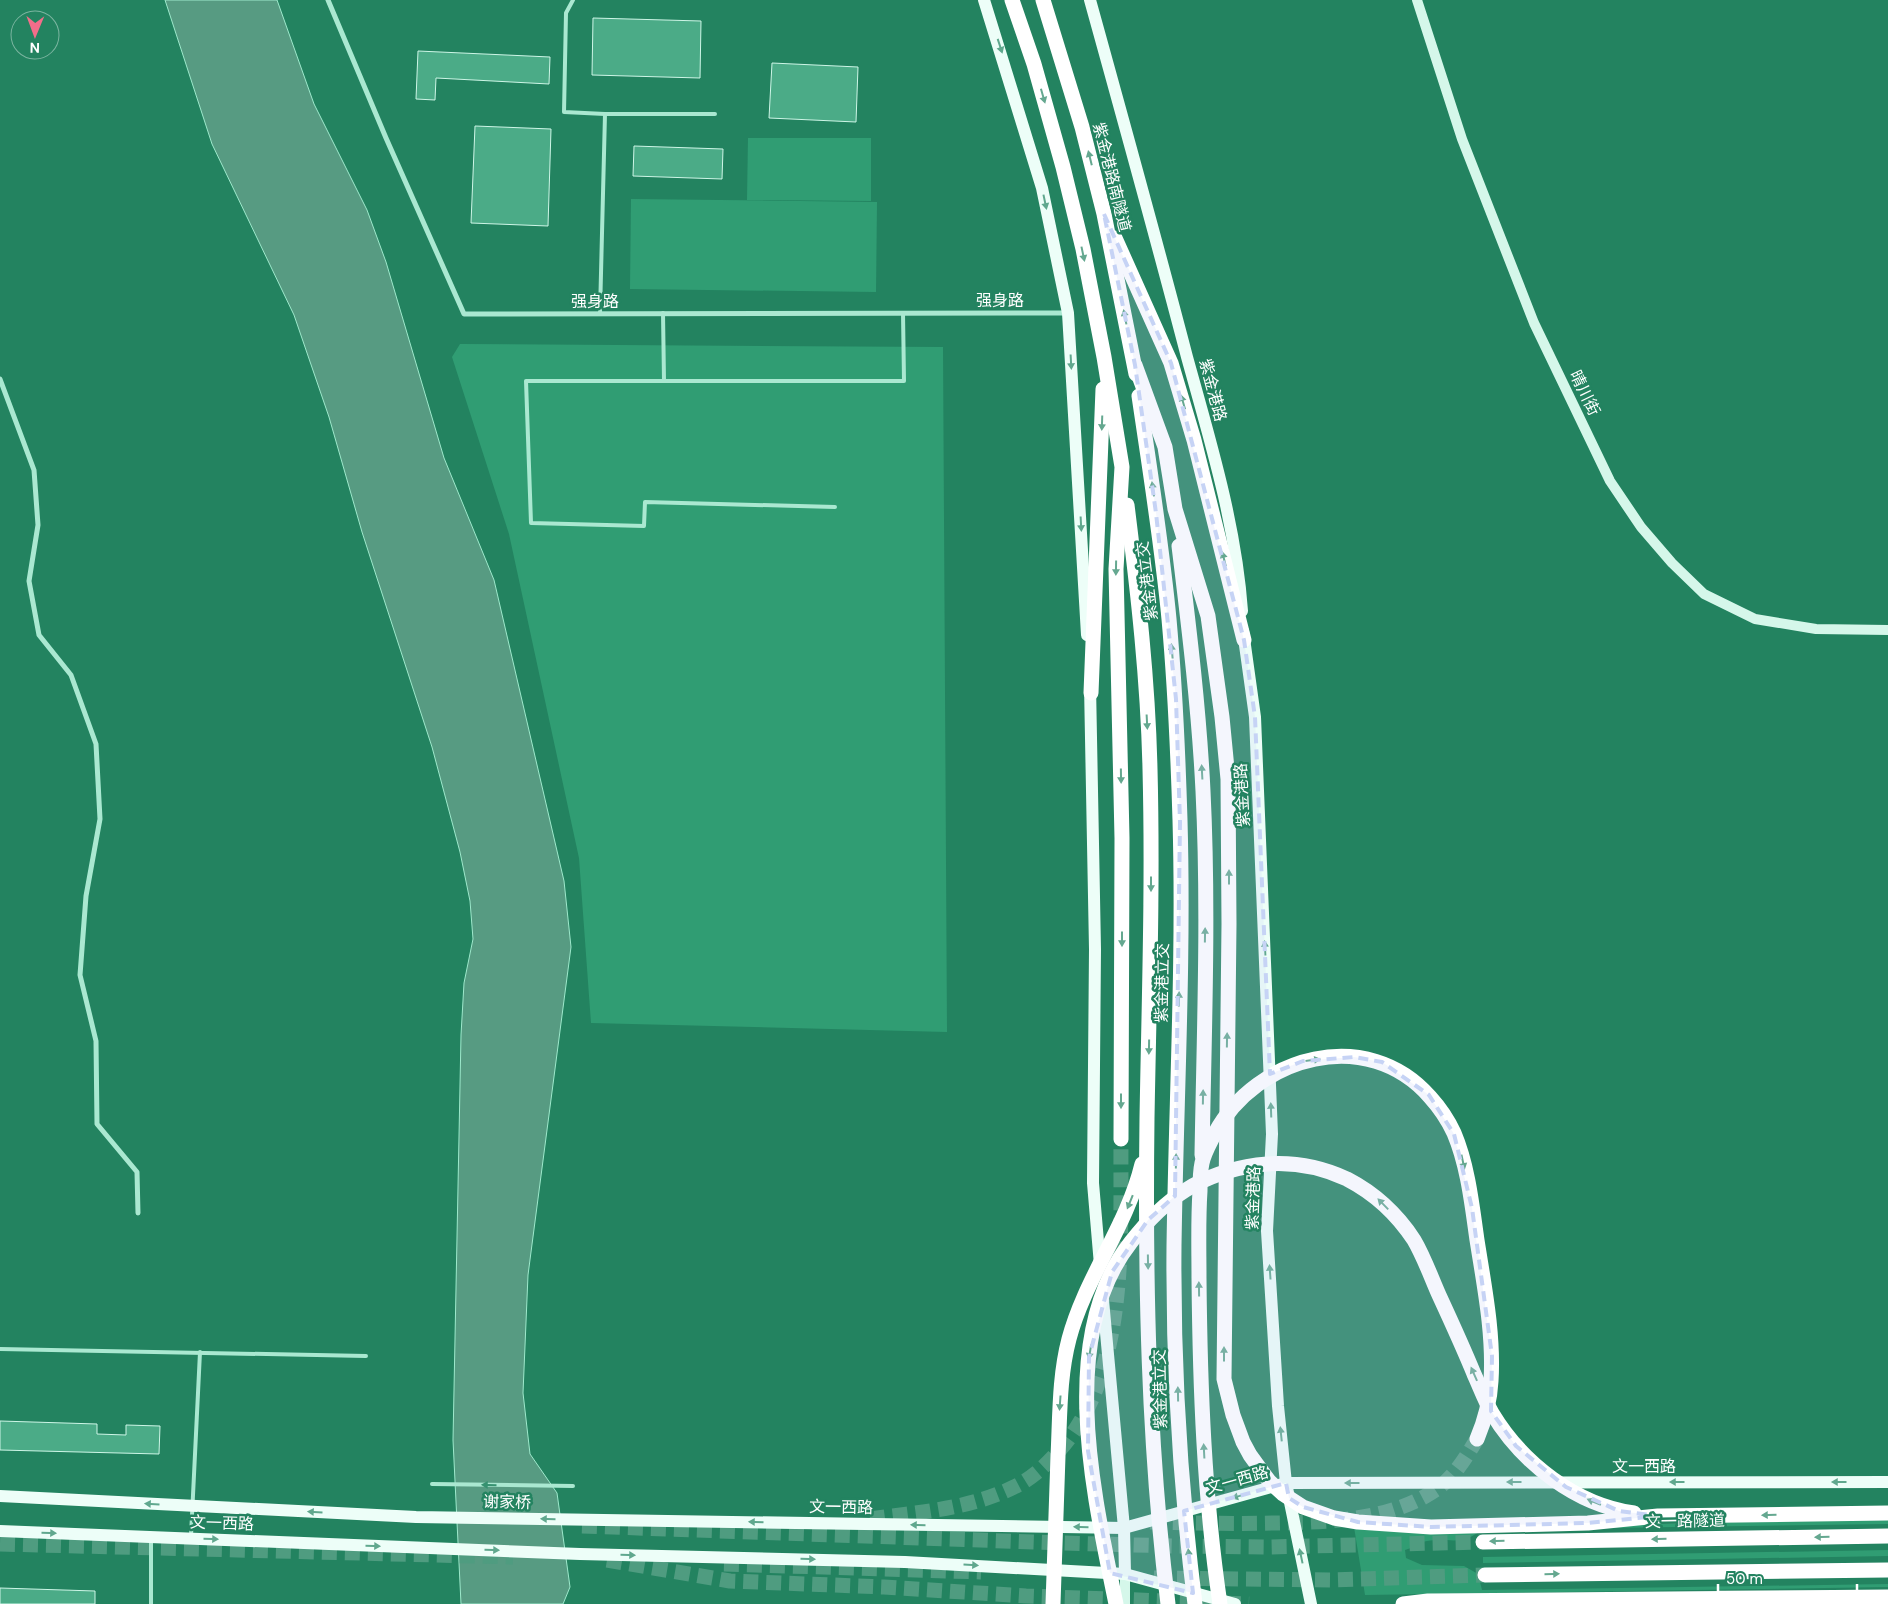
<svg xmlns="http://www.w3.org/2000/svg" width="1888" height="1604" viewBox="0 0 1888 1604" font-family="'DM Sans','Noto Sans SC',sans-serif">
<rect width="100%" height="100%" fill="#238360"/>
<g fill="#309d73">
<polygon points="748,138 871,138 871,201 747,200"/>
<polygon points="631,199 877,202 876,292 630,289"/>
<polygon points="460,344 943,347 947,1032 591,1023 579,858 509,534 452,357"/>
<path d="M 1888,1520 L 1888,1524 L 1481,1530 C 1461,1547 1449,1537 1427,1541 C 1421,1542 1413,1548 1405,1550 L 1406,1558 L 1422,1565 L 1464,1566 L 1478,1574 L 1482,1590 L 1888,1584 L 1888,1587 L 1365,1595 L 1354,1527 Z"/>
<polygon points="1888,1550 1888,1556 1483,1563 1483,1557"/>
</g>
<polygon fill="#579b82" stroke="#9ee9cc" points="165,0 277,0 314,104 367,210 386,262 444,458 494,580 564,881 571,947 528,1275 523,1393 530,1454 557,1493 570,1587 563,1604 461,1604 453,1440 461,1035 464,983 473,939 470,901 460,852 432,747 362,532 329,417 294,315 212,144"/>
<g fill="#4bab87" stroke="#cef6e7">
<polygon points="593,18 701,21 700,78 592,75"/>
<polygon points="418,51 550,57 549,84 436,78 435,100 416,99"/>
<polygon points="772,63 858,67 856,122 769,118"/>
<polygon points="475,126 551,129 548,226 471,223"/>
<polygon points="634,146 723,149 722,179 633,176"/>
<polygon points="0,1421 97,1424 97,1434 126,1435 126,1425 160,1426 159,1454 0,1450"/>
<polygon points="0,1588 95,1591 95,1604 0,1604"/>
</g>
<g fill="none" stroke-linecap="round" stroke-linejoin="round">
<g stroke="#4f9c80" stroke-width="15" stroke-dasharray="15 8" stroke-linecap="butt">
<path d="M 870,1519 C 919,1512 970,1509 1014,1487 C 1031,1479 1043,1468 1055,1455 C 1130,1377 1120,1240 1121,1139"/>
<path d="M 1150,1522 C 1191,1523 1233,1524 1275,1523 C 1330,1522 1390,1521 1437,1489 C 1455,1476 1466,1457 1477,1439"/>
<polyline points="582,1526 1062,1543 1172,1546 1268,1547 1483,1542"/>
<polyline points="0,1544 513,1557"/>
<polyline points="607,1560 730,1581 884,1587 1026,1596 1249,1604"/>
<polyline points="724,1564 981,1572"/>
<polyline points="1154,1578 1333,1580 1485,1575"/>
</g>
<g stroke="#aae8d1" stroke-width="4">
<polyline points="573,0 566,13 564,112 605,114 715,114"/>
<polyline points="600,313 605,114"/>
<polyline points="663,313 664,381"/>
<polyline points="835,507 645,502 644,526 531,523 526,381 904,381 903,313"/>
<polyline points="0,1349 366,1356"/>
<polyline points="432,1484 573,1486"/>
<polyline points="191,1536 200,1352"/>
<polyline points="151,1604 151,1539"/>
</g>
<g stroke="#aae8d1" stroke-width="5">
<polyline points="328,0 386,138 464,314 1068,313"/>
<polyline points="0,379 34,470 38,525 29,581 39,635 71,675 96,744 100,819 86,896 80,975 96,1041 97,1124 137,1172 138,1213"/>
</g>
<g stroke="#d5f7ea" stroke-width="10">
<polyline points="1417,0 1462,139 1534,323 1610,481 1641,527 1672,563 1704,594 1755,619 1816,629 1888,630"/>
<polyline points="1125,1574 1125,1604"/>
</g>
<g stroke="#edfef8" stroke-width="12">
<polyline points="984,0 1042,188 1068,313 1087,635"/>
<path d="M 1090,0 C 1123,119 1156,238 1187,357 C 1210,440 1236,525 1242,611"/>
<polyline points="1243,631 1255,717 1272,1134 1267,1231 1278,1406 1286,1483 1311,1604"/>
<polyline points="1090,685 1095,949 1093,1183 1100,1265"/>
<polyline points="1103,1300 1124,1528 1125,1574"/>
<polyline points="0,1496 416,1517 1124,1528 1286,1483 1888,1482"/>
<polyline points="0,1531 580,1554 905,1562 1125,1574 1235,1604"/>
</g>
<g stroke="#fff" stroke-width="15">
<polyline points="1012,0 1034,64 1063,167 1083,249 1104,357 1122,467 1116,569 1122,838 1121,1139"/>
<polyline points="1043,0 1082,127 1104,214 1136,374"/>
<polyline points="1115,238 1171,363 1194,440 1244,640"/>
<polyline points="1135,365 1165,447 1175,509 1208,616 1222,717 1228,779 1229,924 1224,1379 1233,1415 1243,1442 1250,1455 1269,1481 1283,1494 1303,1507 1334,1518 1358,1522 1431,1527 1588,1523 1658,1516 1888,1513"/>
<path d="M 1139,396 C 1150,471 1162,545 1169,619 C 1175,686 1178,753 1180,820 C 1184,962 1176,1104 1174,1246 C 1173,1365 1180,1485 1195,1604"/>
<path d="M 1127,505 C 1138,593 1148,681 1150,769 C 1153,886 1149,1002 1147,1118 C 1145,1280 1148,1443 1168,1604"/>
<path d="M 1179,546 C 1189,628 1199,709 1203,791 C 1209,912 1204,1034 1202,1155"/>
<polyline points="1091,693 1103,389"/>
<polyline points="1483,1542 1888,1536"/>
<polyline points="1485,1575 1888,1570"/>
<path d="M 1053,1604 C 1055,1555 1056,1505 1058,1456 C 1060,1417 1059,1377 1069,1339 C 1085,1278 1127,1226 1142,1164"/>
<path d="M 1116,1604 C 1094,1496 1056,1337 1131,1242 C 1165,1198 1201,1173 1257,1165 C 1287,1161 1319,1166 1347,1179 C 1374,1193 1397,1214 1414,1240 C 1424,1257 1431,1277 1439,1295 C 1451,1321 1463,1347 1474,1374 C 1480,1387 1485,1401 1492,1413 C 1522,1463 1576,1505 1634,1513"/>
<path d="M 1220,1604 C 1204,1496 1200,1387 1199,1278 C 1199,1249 1198,1220 1200,1191 C 1200,1182 1200,1172 1202,1163 C 1204,1153 1210,1143 1215,1133 C 1257,1056 1367,1025 1430,1097 C 1440,1108 1448,1120 1454,1133 C 1468,1166 1472,1205 1477,1240 C 1484,1285 1494,1334 1491,1381 C 1490,1401 1485,1420 1477,1439"/>
<polyline points="1403,1604 1428,1601 1888,1597"/>
</g>
</g>
<defs><path id="oneway-solid" d="M-6-.8H1V-3.2L6.5 0L1 3.2V.8H-6Z" transform="scale(1.25)"/></defs>
<g fill="#60a88e">
<use href="#oneway-solid" transform="translate(1000 46) rotate(72)"/>
<use href="#oneway-solid" transform="translate(1045 202) rotate(78)"/>
<use href="#oneway-solid" transform="translate(1071 362) rotate(87)"/>
<use href="#oneway-solid" transform="translate(1081 524) rotate(87)"/>
<use href="#oneway-solid" transform="translate(1265 948) rotate(-93)"/>
<use href="#oneway-solid" transform="translate(1271 1110) rotate(-92)"/>
<use href="#oneway-solid" transform="translate(1270 1272) rotate(-94)"/>
<use href="#oneway-solid" transform="translate(1281 1434) rotate(-96)"/>
<use href="#oneway-solid" transform="translate(1514 1482) rotate(180)"/>
<use href="#oneway-solid" transform="translate(1677 1482) rotate(180)"/>
<use href="#oneway-solid" transform="translate(1839 1482) rotate(180)"/>
<use href="#oneway-solid" transform="translate(1352 1483) rotate(180)"/>
<use href="#oneway-solid" transform="translate(1239 1496) rotate(164)"/>
<use href="#oneway-solid" transform="translate(152 1504) rotate(-177)"/>
<use href="#oneway-solid" transform="translate(315 1512) rotate(-177)"/>
<use href="#oneway-solid" transform="translate(548 1519) rotate(-179)"/>
<use href="#oneway-solid" transform="translate(756 1522) rotate(-179)"/>
<use href="#oneway-solid" transform="translate(918 1525) rotate(-179)"/>
<use href="#oneway-solid" transform="translate(1081 1527) rotate(-179)"/>
<use href="#oneway-solid" transform="translate(49 1533) rotate(2)"/>
<use href="#oneway-solid" transform="translate(211 1539) rotate(2)"/>
<use href="#oneway-solid" transform="translate(373 1546) rotate(2)"/>
<use href="#oneway-solid" transform="translate(492 1550) rotate(2)"/>
<use href="#oneway-solid" transform="translate(628 1555) rotate(1)"/>
<use href="#oneway-solid" transform="translate(1301 1556) rotate(-102)"/>
<use href="#oneway-solid" transform="translate(808 1559) rotate(1)"/>
<use href="#oneway-solid" transform="translate(971 1565) rotate(3)"/>
</g>
<g fill="#65a890">
<use href="#oneway-solid" transform="translate(1043 96) rotate(74)"/>
<use href="#oneway-solid" transform="translate(1090 158) rotate(-104)"/>
<use href="#oneway-solid" transform="translate(1083 254) rotate(78)"/>
<use href="#oneway-solid" transform="translate(1125 317) rotate(-101)"/>
<use href="#oneway-solid" transform="translate(1183 402) rotate(-106)"/>
<use href="#oneway-solid" transform="translate(1102 423) rotate(92)"/>
<use href="#oneway-solid" transform="translate(1153 489) rotate(-98)"/>
<use href="#oneway-solid" transform="translate(1224 559) rotate(-104)"/>
<use href="#oneway-solid" transform="translate(1116 568) rotate(91)"/>
<use href="#oneway-solid" transform="translate(1172 651) rotate(-95)"/>
<use href="#oneway-solid" transform="translate(1147 722) rotate(87)"/>
<use href="#oneway-solid" transform="translate(1202 772) rotate(-93)"/>
<use href="#oneway-solid" transform="translate(1121 776) rotate(89)"/>
<use href="#oneway-solid" transform="translate(1229 877) rotate(-90)"/>
<use href="#oneway-solid" transform="translate(1151 884) rotate(90)"/>
<use href="#oneway-solid" transform="translate(1205 935) rotate(-89)"/>
<use href="#oneway-solid" transform="translate(1122 939) rotate(90)"/>
<use href="#oneway-solid" transform="translate(1179 999) rotate(-89)"/>
<use href="#oneway-solid" transform="translate(1227 1040) rotate(-89)"/>
<use href="#oneway-solid" transform="translate(1149 1047) rotate(91)"/>
<use href="#oneway-solid" transform="translate(1313 1060) rotate(-7)"/>
<use href="#oneway-solid" transform="translate(1203 1097) rotate(-89)"/>
<use href="#oneway-solid" transform="translate(1121 1101) rotate(90)"/>
<use href="#oneway-solid" transform="translate(1176 1161) rotate(-89)"/>
<use href="#oneway-solid" transform="translate(1463 1162) rotate(78)"/>
<use href="#oneway-solid" transform="translate(1130 1202) rotate(112)"/>
<use href="#oneway-solid" transform="translate(1383 1204) rotate(-134)"/>
<use href="#oneway-solid" transform="translate(1148 1262) rotate(89)"/>
<use href="#oneway-solid" transform="translate(1199 1289) rotate(-91)"/>
<use href="#oneway-solid" transform="translate(1090 1352) rotate(99)"/>
<use href="#oneway-solid" transform="translate(1224 1354) rotate(-90)"/>
<use href="#oneway-solid" transform="translate(1474 1374) rotate(-114)"/>
<use href="#oneway-solid" transform="translate(1178 1394) rotate(-91)"/>
<use href="#oneway-solid" transform="translate(1060 1403) rotate(94)"/>
<use href="#oneway-solid" transform="translate(1204 1451) rotate(-93)"/>
<use href="#oneway-solid" transform="translate(1594 1502) rotate(-157)"/>
<use href="#oneway-solid" transform="translate(1769 1515) rotate(179)"/>
<use href="#oneway-solid" transform="translate(1822 1537) rotate(179)"/>
<use href="#oneway-solid" transform="translate(1659 1539) rotate(179)"/>
<use href="#oneway-solid" transform="translate(1497 1541) rotate(179)"/>
<use href="#oneway-solid" transform="translate(1189 1556) rotate(-97)"/>
<use href="#oneway-solid" transform="translate(1552 1574) rotate(-1)"/>
</g>
<use fill="#379271" href="#oneway-solid" transform="translate(489 1485) rotate(-179)"/>
<path fill="#c6d3f5" fill-opacity="0.2" stroke="#c6d3f5" stroke-width="4" stroke-dasharray="10 6" stroke-linejoin="round" d="M 1104,214 L 1171,363 L 1244,640 L 1255,717 L 1270,1074 L 1303,1061 L 1354,1057 L 1382,1062 L 1429,1095 L 1454,1134 L 1472,1208 L 1492,1356 L 1491,1411 L 1516,1446 L 1566,1487 L 1619,1511 L 1658,1516 L 1588,1523 L 1431,1527 L 1358,1522 L 1303,1507 L 1289,1498 L 1286,1483 L 1184,1511 L 1193,1593 L 1110,1573 L 1088,1451 L 1089,1357 L 1112,1272 L 1148,1220 L 1175,1196 L 1180,822 L 1176,699 L 1156,513 L 1135,365 Z"/>
<g text-anchor="middle" dominant-baseline="central" stroke-width="5" stroke-linejoin="round" paint-order="stroke">
<g font-size="16" fill="#fff" stroke="#238360">
<text transform="translate(1112 177) rotate(76)">紫金港路南隧道</text>
<text x="1000" y="300">强身路</text>
<text x="595" y="301">强身路</text>
<text transform="translate(1213 390) rotate(75)">紫金港路</text>
<text transform="translate(1585 393) rotate(64)">晴川街</text>
<text transform="translate(1147 581) rotate(-97)">紫金港立交</text>
<text transform="translate(1242 795) rotate(-93)">紫金港路</text>
<text transform="translate(1162 983) rotate(-89)">紫金港立交</text>
<text transform="translate(1253 1198) rotate(-88)">紫金港路</text>
<text transform="translate(1160 1389) rotate(-91)">紫金港立交</text>
<text x="1644" y="1466">文一西路</text>
<text transform="translate(1237 1480) rotate(-16)">文一西路</text>
<text transform="translate(507 1502) rotate(1)">谢家桥</text>
<text transform="translate(841 1507) rotate(1)">文一西路</text>
<text transform="translate(1685 1521) rotate(-1)">文一路隧道</text>
<text transform="translate(222 1523) rotate(2)">文一西路</text>
</g>
</g>
<g transform="translate(35 35) rotate(181)"><circle r="24" fill="#238360" stroke="#7bb5a0"/>
<path d="M0-4L9 19L0 12L-9 19Z" fill="#f36d8a"/>
<text y="-8" font-size="14" font-weight="bold" text-anchor="middle" fill="#ffffff">N</text>
</g>
<path d="M1718 1584v8h139v-8" fill="none" stroke="#ffffff" stroke-width="2.5"/>
<text x="1726" y="1584" font-size="15" fill="#ffffff" stroke="#238360" stroke-width="4" paint-order="stroke">50 m</text>
</svg>
